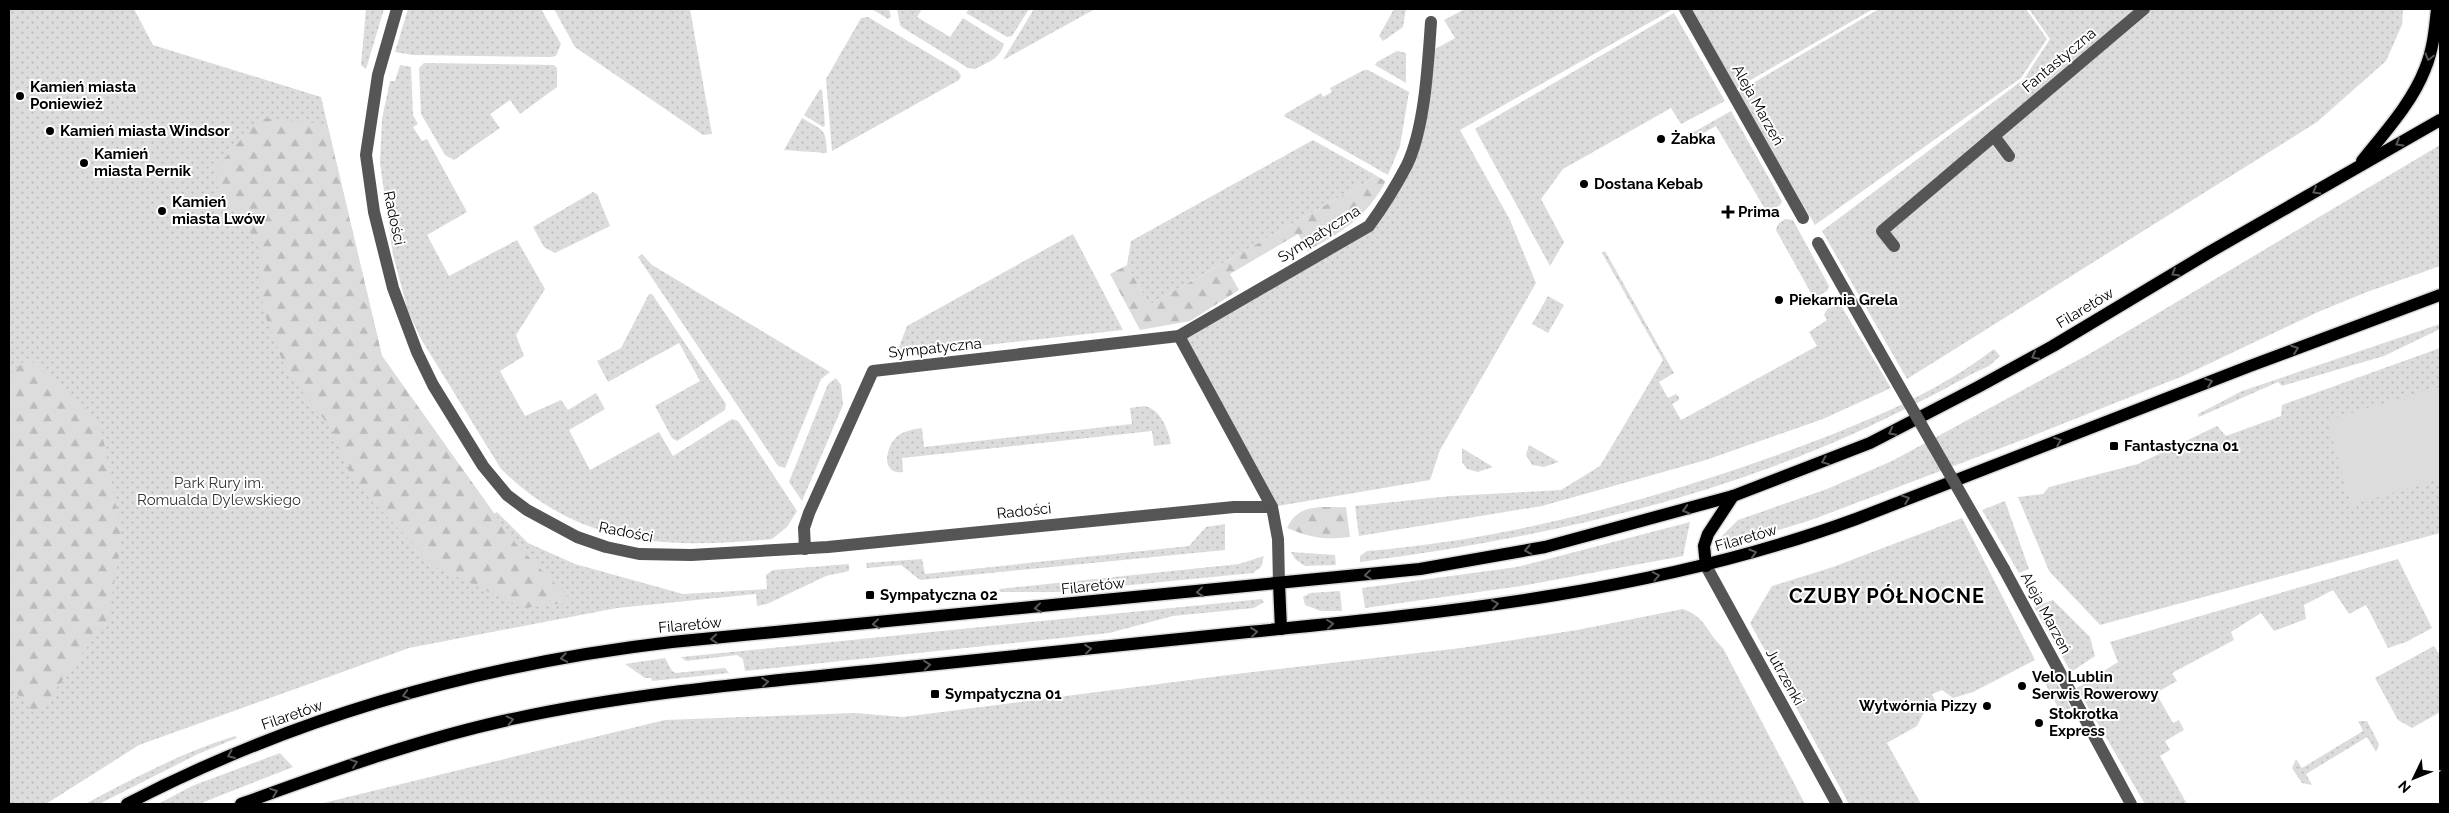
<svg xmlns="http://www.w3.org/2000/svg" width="2449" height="813" viewBox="0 0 2449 813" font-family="Raleway,sans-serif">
<defs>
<pattern id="grass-dots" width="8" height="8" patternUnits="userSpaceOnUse" patternTransform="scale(1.25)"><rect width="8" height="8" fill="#dcdcdc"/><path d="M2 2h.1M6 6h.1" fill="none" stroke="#bbb" stroke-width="1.8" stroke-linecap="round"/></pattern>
<pattern id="forest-firs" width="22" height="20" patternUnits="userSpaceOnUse" patternTransform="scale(1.25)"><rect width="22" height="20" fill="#dcdcdc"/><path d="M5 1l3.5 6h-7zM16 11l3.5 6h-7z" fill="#bbb"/></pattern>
</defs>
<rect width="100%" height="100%" fill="#fff"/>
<g fill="url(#grass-dots)">
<polygon points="9,9 134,9 153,45 321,97 382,356 494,514 497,512 528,543 575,564 683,594 767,589 766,575 773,570 849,564 849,571 826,576 767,604 757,606 756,594 617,608 409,648 139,745 46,804 9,804"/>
<polygon points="366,9 384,9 366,69 361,65"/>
<polygon points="408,9 541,9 561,44 556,56 551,57 413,55 395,52"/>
<polygon points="554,9 690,9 712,134 703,135 575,47"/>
<polygon points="872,9 889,9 891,17 888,19"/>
<path d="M 897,9 L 922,9 L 917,17 L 950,37 L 963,18 L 1004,44 C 1000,59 988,62 975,69 L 968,68 L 903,28 L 900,25 Z"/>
<polygon points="969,9 1029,9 1012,36 1007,37 966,13"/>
<polygon points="1034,9 1095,9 1003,60"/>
<polygon points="1394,9 1406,9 1403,27 1383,41 1379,36"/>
<polygon points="1465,9 1669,9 1670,11 1460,130 1510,220 1536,283 1440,450 1430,480 1272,507 1179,336 1369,226 1408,164 1428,53 1455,38 1444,20"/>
<polygon points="1686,9 1873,9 1732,91"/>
<polygon points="1879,9 2026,9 2047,39 2021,78 1815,225 1736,93"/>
<polygon points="2029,9 2403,9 2402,25 2386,61 2317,122 1907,379 1822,231 2024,79 2050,39"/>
<polygon points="1674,13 1725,101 1681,124 1671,108 1563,169 1541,199 1564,242 1550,266 1475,129"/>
<polygon points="868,17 958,71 961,76 959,80 832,151 826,79 861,18"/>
<polygon points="1397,51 1406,53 1406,83 1375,65 1377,62"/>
<polygon points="424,63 554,65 557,68 557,87 520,114 510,100 490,114 500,128 454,160 445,155 421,114 419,68"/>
<path d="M 400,65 L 411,67 L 413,115 L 418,124 L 413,127 L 422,141 L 427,139 L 467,212 L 427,235 L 449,276 L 517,240 L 545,289 L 516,335 L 524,356 L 500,371 L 525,416 L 561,400 L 568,410 L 596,393 L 605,409 L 569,430 L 590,470 L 659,432 L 673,456 L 732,419 L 738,421 L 797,511 L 787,527 L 772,539 C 668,549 580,547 501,469 L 421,339 L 408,311 L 393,255 L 380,163 L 382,119 L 390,81 L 395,81 Z"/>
<polygon points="1364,70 1368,70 1409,92 1400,146 1388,175 1284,116 1285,114 1321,93 1323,97 1332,92 1330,88"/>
<polygon points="820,89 822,90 825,125 823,127 804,115"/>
<polygon points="1731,111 1782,201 1780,205 1770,211 1765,209 1716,126 1688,142 1685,137"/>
<path d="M 802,118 C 823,131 826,127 827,153 L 784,150 Z"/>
<polygon points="1313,140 1377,176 1149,305 1127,265 1131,241"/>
<polygon points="2440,145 2440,266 2367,292 2318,312 2183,376 2017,442 1814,519 1721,548 1717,541 1738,520 1827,489 1892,461 2091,353"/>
<polygon points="593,192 597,194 610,226 555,253 544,247 533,227"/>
<polygon points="1785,219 1793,220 1829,286 1827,291 1818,296 1812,295 1776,230 1778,224"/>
<polygon points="1073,234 1123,330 896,355 907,326"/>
<polygon points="1605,251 1674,373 1659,382 1668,398 1676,394 1679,397 1679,400 1672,404 1681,420 1817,346 1809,332 1827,320 1824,315 1827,309 1840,304 1891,388 1823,419 1706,460 1542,506 1359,536 1355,506 1451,496 1561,490 1600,466 1663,360 1602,253"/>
<polygon points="642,254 652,265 830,372 821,379 785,468 778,466 638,257"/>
<polygon points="649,294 652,294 726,404 725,410 677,441 672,438 655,406 700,381 679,343 608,382 597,361 621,348"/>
<polygon points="1548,296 1564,305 1548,333 1532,324"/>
<polygon points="2440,324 2440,329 2384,356 2282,386 2278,382 2199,417 2198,414 2242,391"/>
<polygon points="2440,348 2440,533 2100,625 2049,571 2018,497 2043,494 2049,487 2138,464 2217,426 2226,436 2281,416 2282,405"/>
<path d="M 1994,349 L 2000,356 L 1989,366 C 1970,374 1953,385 1935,394 C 1890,417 1845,439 1798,457 C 1657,512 1509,543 1360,562 L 1360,556 L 1367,551 C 1514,539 1660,498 1799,447 C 1866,422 1937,393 1994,349 Z"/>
<polygon points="836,378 841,385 843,405 802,501 789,482 828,384"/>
<path d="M 1145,406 C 1161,410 1168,429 1171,444 L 1154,446 L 1152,431 L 902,458 L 903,472 C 879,475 886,444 899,435 C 905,431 914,429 922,428 L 924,447 L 1132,424 L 1130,408 Z"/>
<polygon points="1529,445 1559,462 1544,467 1532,465 1526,455"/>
<polygon points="1462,448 1493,467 1478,472 1467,469 1462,462"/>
<polygon points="2005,501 2029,569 2019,573 1982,510"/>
<polygon points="1962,518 2035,660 1973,692 1953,698 1942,690 1932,694 1937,705 1924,712 1917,726 1887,743 1921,804 1849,804 1750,623 1772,586 1833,567"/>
<polygon points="1690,522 1683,556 1521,586 1365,608 1362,588 1517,567"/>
<polygon points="1225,524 1225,550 920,580 901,565 867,568 866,563 922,559 925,574 1189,546 1206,527"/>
<polygon points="1291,552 1335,555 1336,565 1305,566 1295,559"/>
<polygon points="1264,556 1261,567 1253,573 1059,592 1000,592 999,589 1239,564"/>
<polygon points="2398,559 2432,628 2406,642 2388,648 2366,605 2349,614 2333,590 2304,605 2306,619 2274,631 2261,613 2231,632 2234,640 2172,673 2177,681 2156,693 2173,723 2179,720 2184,730 2165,741 2170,750 2160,756 2187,804 2145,804 2077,688 2118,662 2110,642"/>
<polygon points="1340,591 1342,611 1321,611 1305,605 1303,597 1310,593"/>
<polygon points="1262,599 1264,602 1254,608 1173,616 1109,633 745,671 743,659 737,655 686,661 681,657"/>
<polygon points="2053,600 2090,637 2095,656 2071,672 2034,607"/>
<path d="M 1683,609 C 1707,618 1706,632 1723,648 L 1805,804 L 319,804 L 665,720 L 855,713 L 903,717 L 1236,674 L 1461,648 L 1577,630 Z"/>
<polygon points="2434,646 2440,655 2440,712 2412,728 2398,720 2375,678"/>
<polygon points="665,658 672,671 676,673 725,668 729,673 652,681 651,678 645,678 625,664"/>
<polygon points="2054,678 2071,708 2061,713 2045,683"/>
<polygon points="2358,721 2367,721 2379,744 2376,752 2367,737 2306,774 2312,785 2302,783 2292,768 2296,759 2302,768 2363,731"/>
<path d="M 235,736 L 237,738 L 198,754 L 99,804 L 85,804 C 134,778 183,752 235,736 Z"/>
<polygon points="280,753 293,767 199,804 158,804 192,786"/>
</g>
<g fill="url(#forest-firs)">
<polygon points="260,118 327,124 382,356 516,544 573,602 524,608 435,567 353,481 331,428 287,373 263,310 258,243 218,190 216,168"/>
<path d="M 1377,176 L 1385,181 L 1384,185 C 1363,220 1342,231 1308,251 L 1298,234 L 1230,274 L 1239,290 L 1190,321 L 1140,330 L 1110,274 L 1127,265 L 1149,305 Z"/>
<polygon points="28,358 100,422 122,537 108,619 36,716 9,684 9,375"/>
<path d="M 1346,507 L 1350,537 C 1323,540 1312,538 1287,528 C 1299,502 1322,508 1346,507 Z"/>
</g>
<polygon fill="#dcdcdc" points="2440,387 2440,479 2351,505 2327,420"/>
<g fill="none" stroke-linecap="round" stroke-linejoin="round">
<defs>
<g id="major">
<path d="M 2362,161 C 2384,133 2412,103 2425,69 C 2433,50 2435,29 2437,9"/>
<polyline points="1706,566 1704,546 1708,534 1733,496"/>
<polyline points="1279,583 1281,629"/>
<path d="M 127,804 C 296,716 483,664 672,642 L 1420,569 L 1545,547 L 1733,496 L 1870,443 L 1978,387 L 2053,346 L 2208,253 L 2440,120"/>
<path d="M 241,804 C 332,771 422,738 517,718 C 633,693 752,683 869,671 C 996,658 1122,645 1248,632 C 1454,612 1660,591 1856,519 L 2250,366 L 2440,295"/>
</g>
</defs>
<use href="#major" stroke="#dbdbdb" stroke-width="15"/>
<g stroke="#555" stroke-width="12">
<polyline points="397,9 378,75 366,155 374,212 393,288 417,352 433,385 483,466 507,495 527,510 577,537 606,547 639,554 691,555 828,547 1234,507 1272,507"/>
<polyline points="1685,9 1803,218"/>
<polyline points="1994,136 2009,156"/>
<polyline points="1818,243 1878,349"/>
<polyline points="1894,246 1882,231 2144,9"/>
<polyline points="1179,336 1272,507 1278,539 1279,583"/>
<path d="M 805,549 L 804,528 L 809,513 L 873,371 L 1179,336 L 1369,226 C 1383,207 1396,186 1407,165 C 1425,127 1428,64 1431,22"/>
<polyline points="1706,566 1837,804"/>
<polyline points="2004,569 2131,804"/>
</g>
<use href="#major" stroke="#000" stroke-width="12"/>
<polyline stroke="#555" stroke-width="12" points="1878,349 2004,569"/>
</g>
<defs><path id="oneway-chevron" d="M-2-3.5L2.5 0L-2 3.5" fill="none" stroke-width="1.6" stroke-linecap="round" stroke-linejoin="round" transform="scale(1.25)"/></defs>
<g stroke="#595959">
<use href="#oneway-chevron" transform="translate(2429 57) rotate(105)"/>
<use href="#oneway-chevron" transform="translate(2399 143) rotate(150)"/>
<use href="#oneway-chevron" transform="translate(2316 191) rotate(150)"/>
<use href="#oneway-chevron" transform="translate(2175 273) rotate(149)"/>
<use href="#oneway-chevron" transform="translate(2295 349) rotate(-20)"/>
<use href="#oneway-chevron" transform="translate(2035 356) rotate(152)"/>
<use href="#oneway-chevron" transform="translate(2209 382) rotate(-21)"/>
<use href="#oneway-chevron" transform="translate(1892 432) rotate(153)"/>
<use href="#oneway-chevron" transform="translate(2058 441) rotate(-21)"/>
<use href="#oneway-chevron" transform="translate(1825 461) rotate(158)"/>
<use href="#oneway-chevron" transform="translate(1906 499) rotate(-21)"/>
<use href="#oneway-chevron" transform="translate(1686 510) rotate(164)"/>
<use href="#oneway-chevron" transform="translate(1528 550) rotate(169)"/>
<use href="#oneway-chevron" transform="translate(1753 553) rotate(-16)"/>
<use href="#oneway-chevron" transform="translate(1368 575) rotate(174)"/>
<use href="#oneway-chevron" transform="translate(1656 576) rotate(-11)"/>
<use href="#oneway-chevron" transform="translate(1200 592) rotate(174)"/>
<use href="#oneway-chevron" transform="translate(1495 604) rotate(-8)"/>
<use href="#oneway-chevron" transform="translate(1038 608) rotate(174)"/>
<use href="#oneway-chevron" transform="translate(876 624) rotate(174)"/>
<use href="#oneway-chevron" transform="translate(1330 624) rotate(-6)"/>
<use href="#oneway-chevron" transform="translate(1254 632) rotate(-6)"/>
<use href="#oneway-chevron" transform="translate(714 639) rotate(175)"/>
<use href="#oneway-chevron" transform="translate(1088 649) rotate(-6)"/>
<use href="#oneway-chevron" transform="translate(564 658) rotate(170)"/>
<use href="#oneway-chevron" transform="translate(927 665) rotate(-6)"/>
<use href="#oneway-chevron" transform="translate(765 682) rotate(-6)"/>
<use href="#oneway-chevron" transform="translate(406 695) rotate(165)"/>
<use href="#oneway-chevron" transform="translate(510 720) rotate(-13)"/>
<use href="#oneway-chevron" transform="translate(231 755) rotate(157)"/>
<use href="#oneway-chevron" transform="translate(354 763) rotate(-19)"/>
<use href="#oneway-chevron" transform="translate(274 792) rotate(-20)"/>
</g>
<g fill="#000" stroke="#fff" stroke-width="2">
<circle cx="20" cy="96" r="5"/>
<circle cx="50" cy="131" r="5"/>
<circle cx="1661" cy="139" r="5"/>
<circle cx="84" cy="163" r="5"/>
<circle cx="1584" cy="184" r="5"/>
<circle cx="162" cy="211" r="5"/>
<path d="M1725.5 204.5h5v5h5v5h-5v5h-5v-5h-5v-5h5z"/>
<circle cx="1779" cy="300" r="5"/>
<rect x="2109" y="441" width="10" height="10" rx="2.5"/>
<rect x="865" y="590" width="10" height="10" rx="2.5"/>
<circle cx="2022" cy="686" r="5"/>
<rect x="930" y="689" width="10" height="10" rx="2.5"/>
<circle cx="1987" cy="706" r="5"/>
<circle cx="2039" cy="723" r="5"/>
</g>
<g text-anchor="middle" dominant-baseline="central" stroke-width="4" stroke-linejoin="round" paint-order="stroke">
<g font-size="15" fill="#000" stroke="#fff">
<text transform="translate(2059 60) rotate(-40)">Fantastyczna</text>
<text transform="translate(1758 105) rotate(61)">Aleja Marzeń</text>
<text transform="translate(394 218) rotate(78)">Radości</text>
<text transform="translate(1319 234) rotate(-32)">Sympatyczna</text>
<text transform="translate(2085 308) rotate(-31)">Filaretów</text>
<text transform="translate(935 348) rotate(-6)">Sympatyczna</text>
<text transform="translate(1024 511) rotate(-6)">Radości</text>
<text transform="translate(626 532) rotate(11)">Radości</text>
<text transform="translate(1746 538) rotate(-16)">Filaretów</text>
<text transform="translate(1093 586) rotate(-6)">Filaretów</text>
<text transform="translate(2046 613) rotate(62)">Aleja Marzeń</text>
<text transform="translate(690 625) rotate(-5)">Filaretów</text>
<text transform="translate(1785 677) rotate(61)">Jutrzenki</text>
<text transform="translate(292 715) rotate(-19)">Filaretów</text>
</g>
<g font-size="15" font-weight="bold" fill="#000" stroke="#fff" text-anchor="start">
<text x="30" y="87">Kamień miasta<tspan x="30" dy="17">Poniewież</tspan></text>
<text x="60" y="131">Kamień miasta Windsor</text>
<text x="1671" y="139">Żabka</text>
<text x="94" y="154">Kamień<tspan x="94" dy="17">miasta Pernik</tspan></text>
<text x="1594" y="184">Dostana Kebab</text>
<text x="172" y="202">Kamień<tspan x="172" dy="17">miasta Lwów</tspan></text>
<text x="1738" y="212">Prima</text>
<text x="1789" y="300">Piekarnia Grela</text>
<text x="2124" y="446">Fantastyczna 01</text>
<text x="880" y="595">Sympatyczna 02</text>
<text x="2032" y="677">Velo Lublin<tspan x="2032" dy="17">Serwis Rowerowy</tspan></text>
<text x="945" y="694">Sympatyczna 01</text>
<text x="1977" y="706" text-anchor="end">Wytwórnia Pizzy</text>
<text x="2049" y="714">Stokrotka<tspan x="2049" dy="17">Express</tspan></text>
</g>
<g font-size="15" fill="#333" stroke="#fff">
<text x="219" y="483">Park Rury im.<tspan x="219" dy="17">Romualda Dylewskiego</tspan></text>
</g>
<g font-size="20" font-weight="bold" letter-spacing="1" fill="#000" stroke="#fff">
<text x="1887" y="596">CZUBY PÓŁNOCNE</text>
</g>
</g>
<rect width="2449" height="813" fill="none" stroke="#000000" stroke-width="20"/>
<g transform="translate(2414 778) rotate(227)" stroke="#ffffff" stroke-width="4" paint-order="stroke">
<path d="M0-4L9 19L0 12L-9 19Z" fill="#000000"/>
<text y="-8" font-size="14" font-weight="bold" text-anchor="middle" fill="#000000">N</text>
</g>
</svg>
